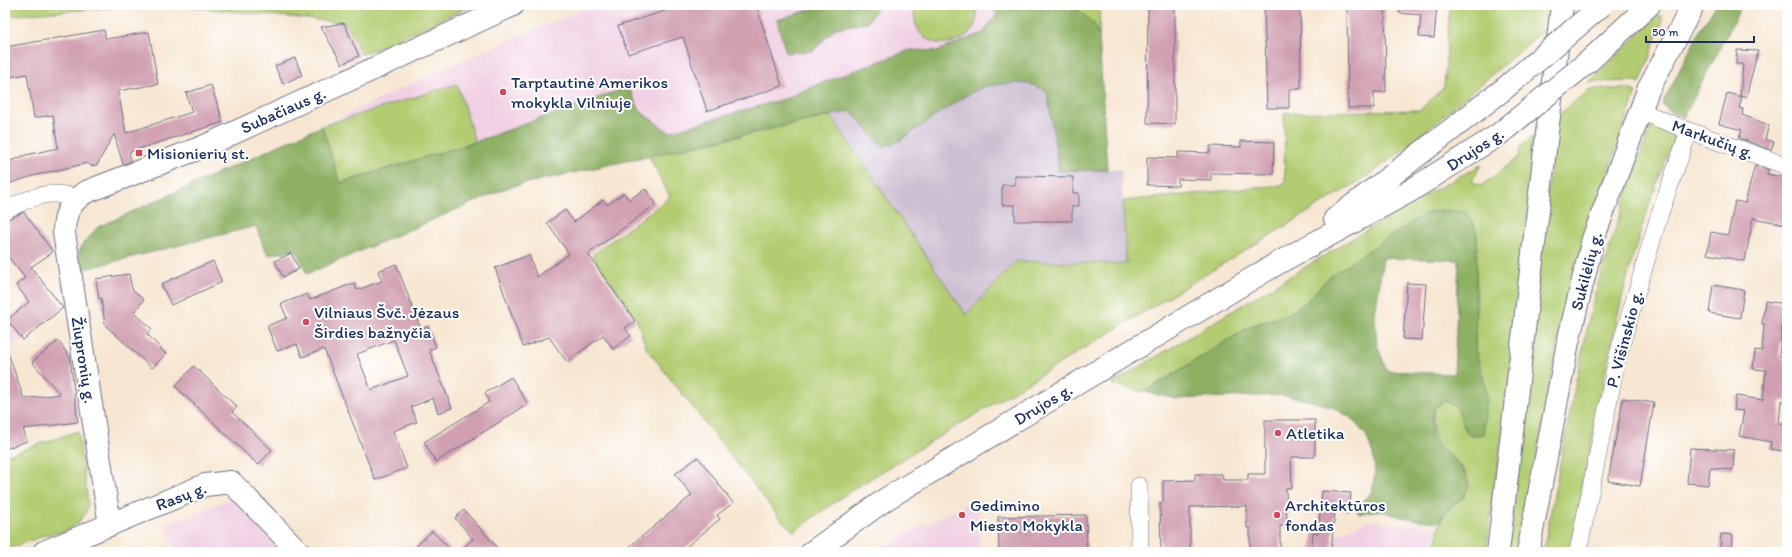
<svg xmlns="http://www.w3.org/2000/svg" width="1792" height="557" viewBox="0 0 1792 557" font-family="Itim,sans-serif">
<rect width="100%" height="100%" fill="#fff"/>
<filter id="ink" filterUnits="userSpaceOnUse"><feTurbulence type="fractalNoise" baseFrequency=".025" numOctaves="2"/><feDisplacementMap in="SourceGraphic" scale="8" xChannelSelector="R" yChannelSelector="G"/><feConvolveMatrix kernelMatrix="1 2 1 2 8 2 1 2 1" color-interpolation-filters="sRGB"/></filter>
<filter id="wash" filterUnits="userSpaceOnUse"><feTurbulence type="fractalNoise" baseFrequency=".012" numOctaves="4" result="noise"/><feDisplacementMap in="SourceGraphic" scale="16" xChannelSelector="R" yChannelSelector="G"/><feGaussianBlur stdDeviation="0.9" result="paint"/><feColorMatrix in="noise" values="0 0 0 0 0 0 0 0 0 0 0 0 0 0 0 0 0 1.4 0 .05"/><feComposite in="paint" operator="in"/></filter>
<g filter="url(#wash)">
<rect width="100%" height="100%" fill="#f7e6d1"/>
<g fill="#f1d0e3">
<polygon points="593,5 825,5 812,51 836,28 868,22 879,5 989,5 997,14 983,33 937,51 910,50 811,87 787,98 669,132 641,112 628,87 475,142 340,183 322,126 443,69"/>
<polygon points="5,318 7,320 23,340 5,346"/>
<polygon points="233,498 280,552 176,552 166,525"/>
<polygon points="979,498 980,552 875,552 910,532"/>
<polygon points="1368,521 1436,527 1434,552 1332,552 1335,536"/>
</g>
<polygon fill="#cebed1" points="1014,83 1030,84 1047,91 1059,171 1121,169 1126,264 1016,261 966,315 831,116 852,111 963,97 985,86"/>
<g fill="#b3cc71" stroke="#677e68">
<polygon points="5,5 144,5 5,16"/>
<polygon points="173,5 473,5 377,49 361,54 346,23"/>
<path d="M 915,5 L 975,5 C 989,50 906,62 915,5 Z"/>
<polygon points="1013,5 1100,5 1099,35 1093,23 1014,7"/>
<polygon points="1450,5 1552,5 1550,25 1406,148 1369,175 855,488 794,531 782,521 647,349 636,318 592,255 670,197 649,156 831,116 966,315 1016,261 1126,264 1123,201 1282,185 1285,181 1284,113 1420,110 1444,87"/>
<polygon points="1658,16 1662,16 1663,20 1640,83 1636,81 1589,82"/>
<polygon points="457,84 475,142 340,183 322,126"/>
<polygon points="1590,89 1628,89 1636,92 1575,270 1562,319 1519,552 1507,552 1556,117"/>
<path d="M 1652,124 L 1678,132 C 1618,263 1599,412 1571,552 L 1543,552 L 1577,376 L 1595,293 L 1634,171 Z"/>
<path d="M 1537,134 L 1507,399 L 1486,552 L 1436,552 C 1439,522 1437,517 1463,498 L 1467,475 C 1447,445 1428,453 1434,408 L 1443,401 C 1446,402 1451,404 1454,406 C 1463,413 1461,428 1471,436 L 1483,434 L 1478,363 L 1475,349 L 1477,234 L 1473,221 L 1330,276 L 1305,303 L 1288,314 L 1251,326 L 1145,392 L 1111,384 L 1425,195 L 1481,165 L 1472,181 L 1481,186 L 1519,157 L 1520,147 Z"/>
<polygon points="78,431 88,503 86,512 78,523 65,532 48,534 5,550 5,456"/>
</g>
<g fill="#8eb063" stroke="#547060" fill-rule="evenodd">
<polygon points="825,5 879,5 868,22 836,28 813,51 786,53 777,20"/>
<polygon points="989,5 1013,5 1015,7 1079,10 1093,23 1099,35 1107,170 1059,171 1047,91 1030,84 1014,83 985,86 963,97 899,141 883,147 851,111 509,187 307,274 296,249 269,255 264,248 256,226 81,270 78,254 83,244 98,227 322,126 340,183 475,142 628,87 641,112 669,132 787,98 811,87 910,50 937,51 983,33 997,14"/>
<polygon points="1716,5 1742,5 1684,117 1672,113 1662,104 1703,25"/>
<path d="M 1440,210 L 1465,212 L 1473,221 L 1477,234 L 1475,349 L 1484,380 L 1487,399 L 1483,434 L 1470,436 C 1461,428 1463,413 1454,406 C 1451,404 1446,402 1443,401 L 1434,408 C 1432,418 1430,430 1434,439 C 1444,460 1464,457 1469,486 L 1463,498 L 1449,508 L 1439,522 C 1427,521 1414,520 1402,517 C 1381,512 1383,508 1359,514 L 1357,511 L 1357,506 L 1372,492 L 1375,472 L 1373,453 L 1366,435 L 1351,418 L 1334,408 L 1312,401 L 1280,395 L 1176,399 L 1145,392 L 1251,326 L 1288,314 L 1305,303 L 1330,276 L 1424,214 ZM 1383,258 L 1459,260 L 1454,374 L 1387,371 L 1377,345 L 1375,316 Z"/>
</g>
<g id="blocks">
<g fill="#d09fb1" fill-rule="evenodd">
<polygon points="683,5 756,5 782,86 707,111 683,37 628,54 618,26"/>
<polygon points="1148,5 1175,5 1175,124 1147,123"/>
<polygon points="1264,5 1300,5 1301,89 1289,89 1289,108 1267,108"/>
<polygon points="1347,5 1385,5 1386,92 1374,92 1374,108 1348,108"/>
<polygon points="1399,5 1437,5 1434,38 1419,37 1421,15 1399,13"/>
<polygon points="344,23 359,56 342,64 321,27"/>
<polygon points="104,30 106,39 149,32 158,84 118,91 126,133 192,112 186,93 211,85 223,122 129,152 131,161 123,164 114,134 97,165 91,166 88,163 36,175 5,185 5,163 26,155 58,148 53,115 34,118 27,74 9,77 5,47"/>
<polygon points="1737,50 1758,51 1746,97 1740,96 1743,64 1736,64"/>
<polygon points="295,58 302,75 283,84 275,66"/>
<polygon points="1727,93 1742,97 1739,108 1743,109 1742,115 1769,125 1765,139 1774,142 1771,150 1739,138 1742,130 1719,124"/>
<polygon points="1241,141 1274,142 1273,174 1211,173 1211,180 1178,179 1178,186 1147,185 1147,157 1178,158 1178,152 1210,153 1210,146 1241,147"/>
<polygon points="1755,165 1769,170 1767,174 1787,178 1787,211 1784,224 1753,218 1745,261 1707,254 1711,232 1728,235 1735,201 1745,203"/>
<polygon points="1015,176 1073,177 1073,193 1079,193 1079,206 1072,206 1072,221 1015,221 1015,205 1002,205 1002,185 1015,185"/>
<polygon points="645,189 656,204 588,254 635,321 625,328 631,336 613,349 603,335 567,362 549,337 523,347 495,268 529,255 537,277 569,254 547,223 565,210 574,222 603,200 607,205 624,193 629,200"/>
<polygon points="24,212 53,252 31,267 63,308 23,340 7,320 29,302 16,285 25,278 5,253 5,220"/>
<polygon points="291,253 299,269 283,277 275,261"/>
<polygon points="213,261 222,282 171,305 161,284"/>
<path d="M 396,264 L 421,329 L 428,326 L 436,347 L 429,350 L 452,408 L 438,413 L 433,398 L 411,407 L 417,422 L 393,431 L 407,468 L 375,480 L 324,349 L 302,357 L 297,344 L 277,351 L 267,326 L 287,318 L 281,304 L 307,294 L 310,300 L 354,283 L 357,290 L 382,281 L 378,271 ZM 394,340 L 408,376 L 371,390 L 357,354 Z"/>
<polygon points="129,274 132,289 144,300 134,312 152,329 147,334 166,354 152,368 105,325 101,298 99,299 96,279"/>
<polygon points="1407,283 1426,284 1422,340 1403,339"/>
<polygon points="1713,285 1744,290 1740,318 1709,313"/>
<polygon points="1765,301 1787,304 1784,327 1782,327 1779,356 1787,362 1787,401 1781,401 1779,423 1787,424 1787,445 1784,444 1783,451 1770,449 1771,442 1739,436 1744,411 1734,410 1736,396 1763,400 1766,370 1753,369 1755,350 1762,351 1764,324 1762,324"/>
<polygon points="58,341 70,357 78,422 23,429 27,441 5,449 5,350 7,350 24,399 60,394 32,362"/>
<polygon points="194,366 237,407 232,412 272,450 258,465 175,386"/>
<polygon points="511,377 528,404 436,462 424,442 489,402 485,393"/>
<polygon points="1623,398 1654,403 1640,486 1608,481"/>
<polygon points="1265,420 1315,420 1315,457 1291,457 1292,488 1286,488 1287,526 1280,526 1280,552 1250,552 1250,527 1247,528 1247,506 1190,507 1190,552 1161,552 1160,503 1163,503 1163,481 1195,480 1195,474 1222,474 1223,480 1248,480 1248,474 1265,474"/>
<polygon points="1690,448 1734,450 1733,470 1710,468 1708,485 1687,483"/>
<polygon points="698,457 733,503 717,515 720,519 680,552 623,552 692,495 675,474"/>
<polygon points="1322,491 1351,493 1349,511 1335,509 1331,552 1311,552 1313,533 1318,533"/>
<polygon points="464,510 501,552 458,552 473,539 455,518"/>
<polygon points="1086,515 1087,552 999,552 998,517"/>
<polygon points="432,531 453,552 410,552"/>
<polygon points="1721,534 1733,535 1732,552 1720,552"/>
</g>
</g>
</g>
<g filter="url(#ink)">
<use href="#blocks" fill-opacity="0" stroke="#686f86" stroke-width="1"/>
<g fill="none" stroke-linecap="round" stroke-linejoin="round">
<defs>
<g id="minor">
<polyline points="1640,111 1689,131 1787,166"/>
<path d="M 5,210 C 30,198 49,188 76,198"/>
<polyline points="1139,486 1140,552"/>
<polyline points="1578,552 1617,359 1660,213 1689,131"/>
</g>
<g id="secondary">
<path d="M 110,525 L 64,233 C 64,214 70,202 86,192 L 205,146 L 513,5"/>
<polyline points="44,552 205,485 231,482 299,552"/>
</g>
<g id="primary">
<polyline points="1589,61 1649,5"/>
<polyline points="1335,219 1504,89"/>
<polyline points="812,552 886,499 1023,416 1278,263 1410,191 1498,135"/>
<polyline points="1498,552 1562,5"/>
<polyline points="1528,552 1568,342 1593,239 1648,90 1693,5"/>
</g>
</defs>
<use href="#minor" stroke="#686f86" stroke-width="18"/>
<use href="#secondary" stroke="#686f86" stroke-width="24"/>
<use href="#primary" stroke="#686f86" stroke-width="24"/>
<use href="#minor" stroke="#fff" stroke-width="17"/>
<use href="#secondary" stroke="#fff" stroke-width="22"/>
<use href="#primary" stroke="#fff" stroke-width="22"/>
<defs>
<g id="primary-bridge">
<polyline points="1504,89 1602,5"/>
<polyline points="1498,135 1589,61"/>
</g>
</defs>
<use href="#primary-bridge" stroke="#686f86" stroke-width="24" stroke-linecap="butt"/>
<use href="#primary-bridge" stroke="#fff" stroke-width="22"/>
</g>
</g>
<g fill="#d1495b" stroke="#fff" stroke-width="1.5">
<circle cx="503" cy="92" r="4"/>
<rect x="135" y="149" width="8" height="8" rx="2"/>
<circle cx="306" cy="322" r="4"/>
<circle cx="1278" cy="433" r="4"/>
<circle cx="962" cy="515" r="4"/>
<circle cx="1277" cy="515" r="4"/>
</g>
<g text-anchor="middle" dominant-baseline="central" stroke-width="4" stroke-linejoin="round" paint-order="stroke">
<g font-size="17" fill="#1b2f5e" stroke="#fff" text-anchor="start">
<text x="511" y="82">Tarptautinė Amerikos<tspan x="511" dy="20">mokykla Vilniuje</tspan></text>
<text x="147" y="153">Misionierių st.</text>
<text x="314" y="312">Vilniaus Švč. Jėzaus<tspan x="314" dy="20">Širdies bažnyčia</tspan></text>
<text x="1286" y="433">Atletika</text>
<text x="970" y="505">Gedimino<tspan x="970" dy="20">Miesto Mokykla</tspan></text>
<text x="1285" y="505">Architektūros<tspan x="1285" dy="20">fondas</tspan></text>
</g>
<g font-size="17" fill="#1b2f5e" stroke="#fff">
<text transform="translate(283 110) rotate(-24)">Subačiaus g.</text>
<text transform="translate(1713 139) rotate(20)">Markučių g.</text>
<text transform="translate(1475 149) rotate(-33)">Drujos g.</text>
<text transform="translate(1586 271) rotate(-75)">Sukilėlių g.</text>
<text transform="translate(1624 339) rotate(-75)">P. Višinskio g.</text>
<text transform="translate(84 360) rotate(81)">Žiupronių g.</text>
<text transform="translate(1043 404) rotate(-31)">Drujos g.</text>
<text transform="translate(181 496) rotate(-21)">Rasų g.</text>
</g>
</g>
<rect width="1792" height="557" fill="none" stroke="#fff" stroke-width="20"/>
<path d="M1646 36v6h108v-6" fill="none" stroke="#1b2f5e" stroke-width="2"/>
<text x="1652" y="36" font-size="12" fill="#1b2f5e" stroke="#ffffff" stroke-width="3" paint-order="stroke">50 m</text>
</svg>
